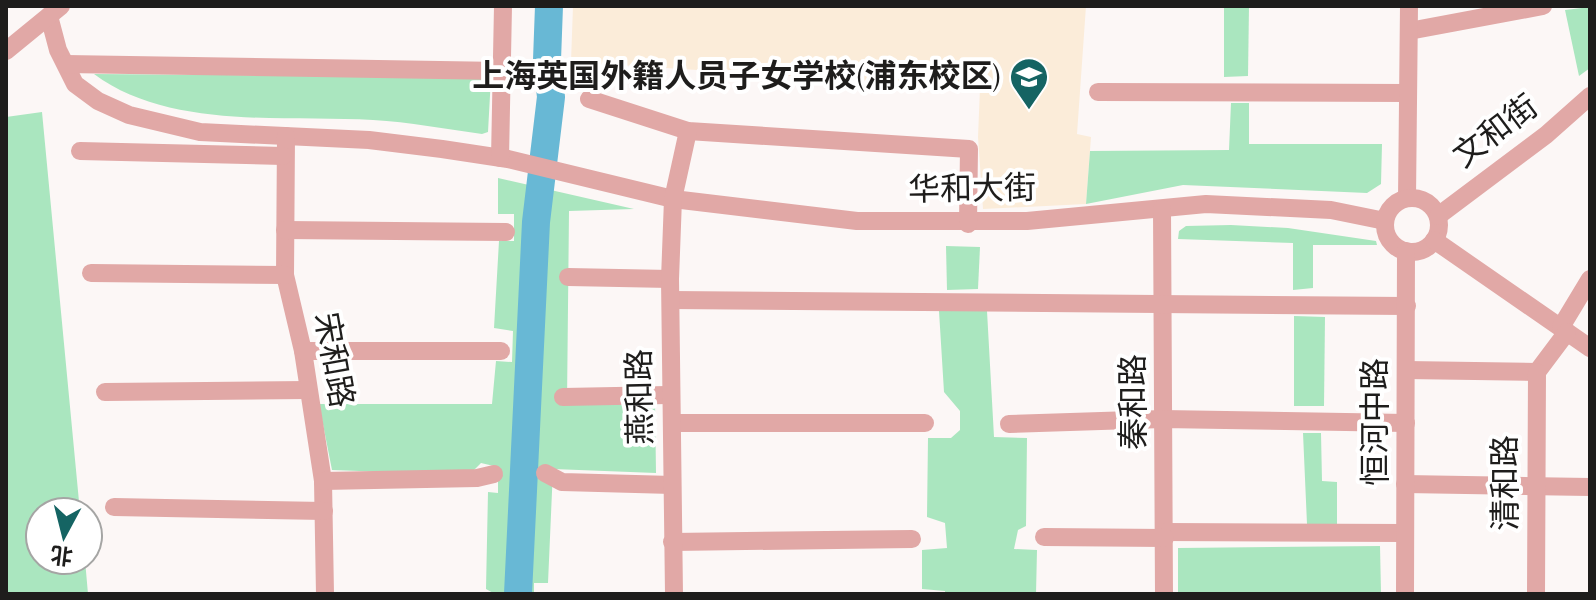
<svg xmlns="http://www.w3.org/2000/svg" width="1596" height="600" viewBox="0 0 1596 600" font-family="Spectral,'Noto Sans SC',serif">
<rect width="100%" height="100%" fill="#fcf7f6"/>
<polygon fill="#fbecd9" points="573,6 1086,6 1077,134 1091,137 1086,204 983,209 978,137 980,88 571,62"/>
<g fill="#aae6bf">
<polygon points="1224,6 1249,6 1248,76 1224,77"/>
<polygon points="1590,7 1590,68 1579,76 1565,10"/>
<path d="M 94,74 L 491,77 L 488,132 L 482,134 C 446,129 409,122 373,120 C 285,115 169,130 94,74 Z"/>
<polygon points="1231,103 1249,103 1249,144 1382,144 1381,184 1367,193 1183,185 1086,204 1090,151 1229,150"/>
<polygon points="42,112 80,512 40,512 40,560 85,560 88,594 6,594 6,117"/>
<polygon points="498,178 634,209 569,211 567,403 655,402 656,473 553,469 548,583 534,583 534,594 495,594 486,589 488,492 498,493 498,467 481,463 469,475 332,470 319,404 492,404 496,361 512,362 513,331 494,328 499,241 514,241 514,214 498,214"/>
<polygon points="1231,225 1288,228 1376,241 1377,245 1313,245 1313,288 1293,290 1293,243 1178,239 1179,231 1186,226"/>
<polygon points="946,246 980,247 978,289 947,290"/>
<polygon points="939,311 987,311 994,437 1027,438 1026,526 1018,530 1014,549 1037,550 1036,594 945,594 945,591 922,589 922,550 947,548 945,523 927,517 928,438 951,438 960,430 960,411 944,392"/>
<polygon points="1294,316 1325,317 1324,406 1294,406"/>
<polygon points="1303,433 1321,433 1322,481 1337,482 1337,525 1307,524"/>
<polygon points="1380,546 1381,594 1178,592 1178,548"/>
</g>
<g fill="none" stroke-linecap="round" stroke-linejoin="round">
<polyline stroke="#68b8d5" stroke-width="28" points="518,594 536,222 551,97 547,60 549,6"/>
<g stroke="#e1a8a6" stroke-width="18">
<polyline points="49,16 58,50 75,84 98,101 129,115 200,132 369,140 442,149 508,159 673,199 857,221 1027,221 1206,204 1331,210 1385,221"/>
<polyline points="1409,31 1543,6"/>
<polyline points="6,51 61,6"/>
<polyline points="66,64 502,71"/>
<polyline points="1098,92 1408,93"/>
<polyline points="589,99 688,131 969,149 968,224"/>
<polyline points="286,136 285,275 303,351 323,481 325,594"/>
<polyline points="80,151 283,156"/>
<polyline points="500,158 503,6"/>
<polyline points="1407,198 1409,6"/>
<circle cx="1412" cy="225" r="27"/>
<polyline points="1162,209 1164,594"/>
<polyline points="1438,216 1546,135 1590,96"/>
<polyline points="285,230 506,232"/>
<polyline points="1434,240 1590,348"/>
<polyline points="91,273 285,275"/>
<polyline points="568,277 670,279"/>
<polyline points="671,300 1407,306"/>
<polyline points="1561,327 1590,279"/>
<polyline points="303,351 501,351"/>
<polyline points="1406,370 1537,372"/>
<polyline points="1537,372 1567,332"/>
<polyline points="105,392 307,390"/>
<polyline points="563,397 668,395"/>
<polyline points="673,423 925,423"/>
<polyline points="1009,424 1163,419 1406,423"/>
<polyline points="545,473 562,482 672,485"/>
<polyline points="323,481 477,478 494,474"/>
<polyline points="1405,484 1590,487"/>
<polyline points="114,507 324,511"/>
<polyline points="1165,532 1405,533"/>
<polyline points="1044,537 1165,538"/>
<polyline points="672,542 912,539"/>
<polyline points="674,594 670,279 673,199 688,131"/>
<polyline points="1405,594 1406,251"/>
<polyline points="1536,594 1537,372"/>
</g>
</g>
<defs>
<symbol id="school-pin" viewBox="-11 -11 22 30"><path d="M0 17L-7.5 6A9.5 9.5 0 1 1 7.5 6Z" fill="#156463" stroke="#fff"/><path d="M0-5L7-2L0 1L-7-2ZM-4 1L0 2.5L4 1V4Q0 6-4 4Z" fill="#fff"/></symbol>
</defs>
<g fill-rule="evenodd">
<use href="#school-pin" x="1007" y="55" width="44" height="60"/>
</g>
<g text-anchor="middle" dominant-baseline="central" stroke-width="8" stroke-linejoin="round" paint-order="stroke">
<g font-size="32" font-weight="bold" fill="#1e1d1c" stroke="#fff" text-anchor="end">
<text x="1001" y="77">上海英国外籍人员子女学校(浦东校区)</text>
</g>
<g font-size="32" fill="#1e1d1c" stroke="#fff">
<text transform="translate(1496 132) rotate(-37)">文和街</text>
<text transform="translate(972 190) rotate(-1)">华和大街</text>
<text transform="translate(333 360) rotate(80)">宋和路</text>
<text transform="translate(641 397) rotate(-91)">燕和路</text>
<text transform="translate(1134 402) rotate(-90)">秦和路</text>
<text transform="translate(1376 422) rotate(-90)">恒河中路</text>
<text transform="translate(1506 483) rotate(-90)">清和路</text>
</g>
</g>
<rect width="1596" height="600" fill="none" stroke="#1e1d1c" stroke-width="16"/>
<g transform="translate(64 536) rotate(187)"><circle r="38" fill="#ffffff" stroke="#a5a5a4" stroke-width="2"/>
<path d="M0-6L14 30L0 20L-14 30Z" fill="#156463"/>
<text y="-12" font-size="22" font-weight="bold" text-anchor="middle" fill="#1e1d1c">北</text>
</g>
</svg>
